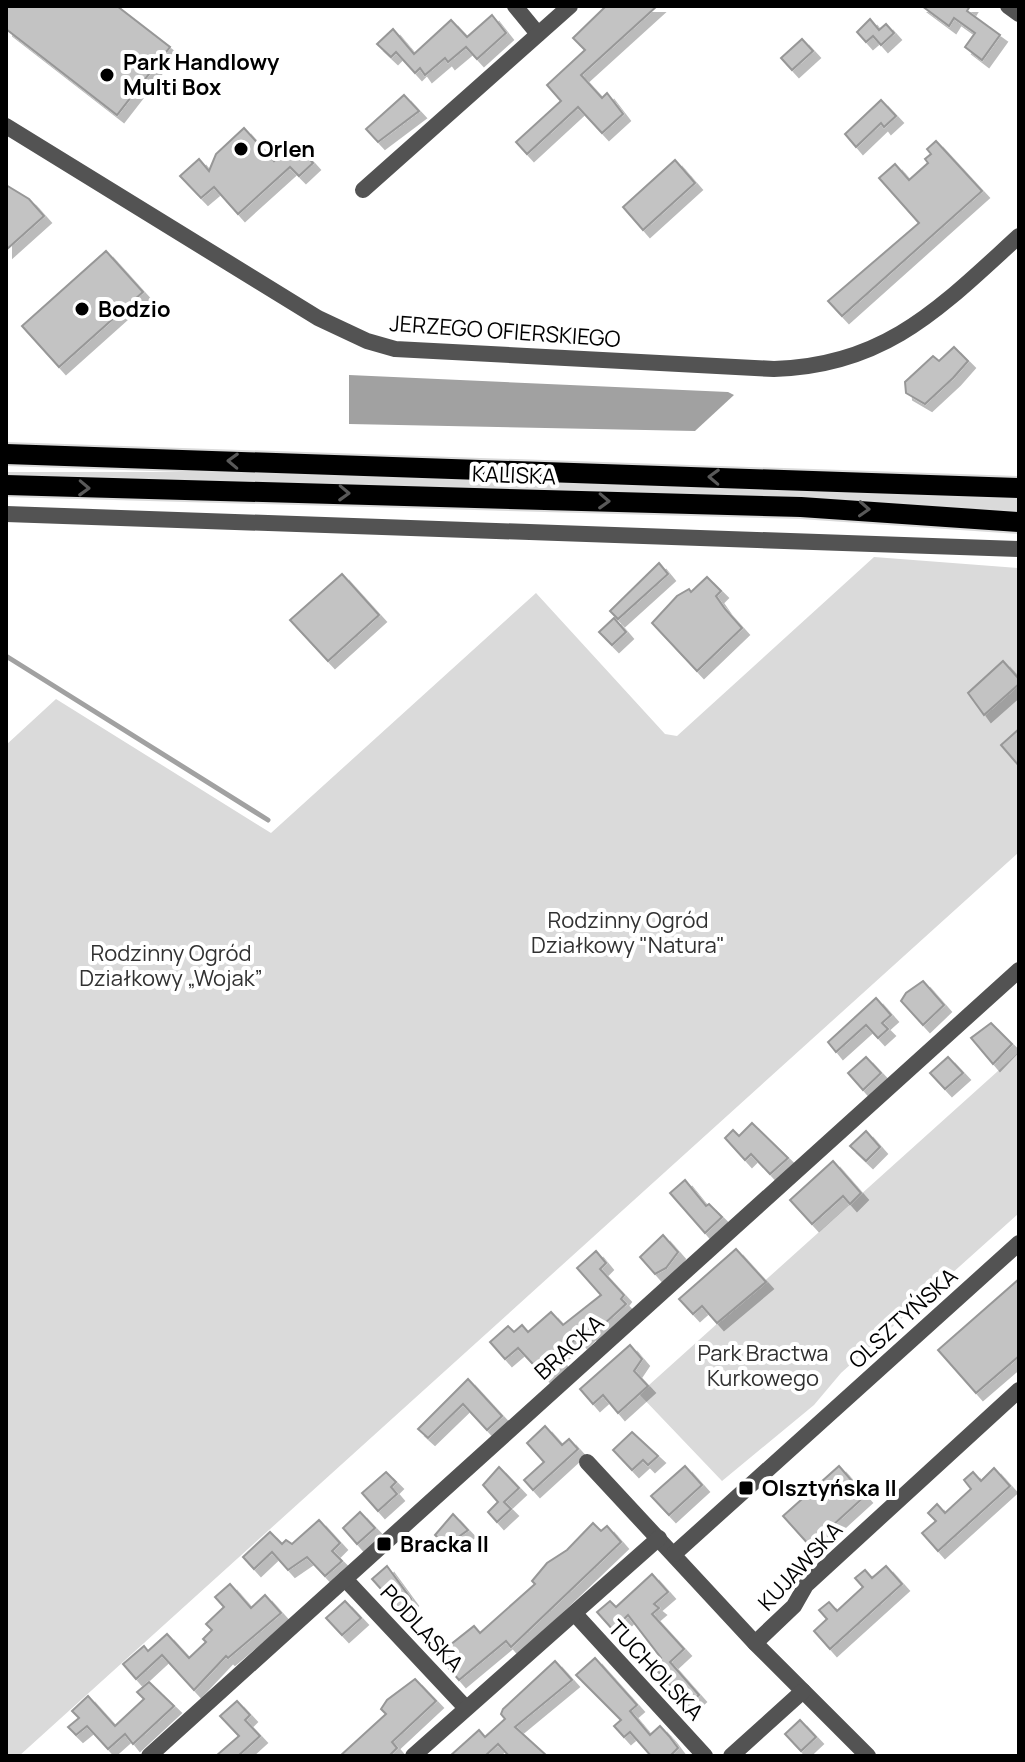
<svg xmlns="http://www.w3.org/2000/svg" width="1025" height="1762" viewBox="0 0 1025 1762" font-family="Manrope,sans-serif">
<defs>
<filter id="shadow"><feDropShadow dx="7" dy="7" stdDeviation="0" flood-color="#0004"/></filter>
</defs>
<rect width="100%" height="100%" fill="#fff"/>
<g fill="#dadada">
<path d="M 6,472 L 222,472 L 1008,497 L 1019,498 L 1019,513 C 682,488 344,487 6,475 Z"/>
<polygon points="874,557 1019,568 1019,852 19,1756 6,1756 6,745 56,699 271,833 536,593 665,734 677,736"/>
<polygon points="1019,1052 1019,1213 841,1373 814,1405 722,1481 639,1394"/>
</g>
<polygon fill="#a1a1a1" points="349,375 728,392 734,395 695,431 349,424"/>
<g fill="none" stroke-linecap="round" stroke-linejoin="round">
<polyline stroke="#a1a1a1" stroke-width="5" points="6,656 268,820"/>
</g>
<g fill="#c3c3c3" stroke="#979797" stroke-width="2" filter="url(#shadow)">
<polygon points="6,6 117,6 170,47 117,115 6,29"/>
<polygon points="606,6 657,6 581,75 602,98 607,93 623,114 602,133 578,107 527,154 516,142 561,101 547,85 585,50 573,38"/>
<polygon points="922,6 970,6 967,11 1000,35 982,60 965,47 975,33 954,18 949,26"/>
<polygon points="492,15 506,33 477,59 466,47 448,62 445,58 425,75 420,68 415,73 396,52 391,57 377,44 393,29 414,54 451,20 467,37"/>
<polygon points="870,19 879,30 886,24 894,33 881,45 873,36 866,42 857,32"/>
<polygon points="802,39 813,51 792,70 781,58"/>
<polygon points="404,95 419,111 378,142 366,129"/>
<polygon points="881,100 896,116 884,127 881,123 856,147 845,134"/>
<polygon points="244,128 274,161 295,143 313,163 299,176 290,167 238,214 214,187 201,198 180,176 199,159 209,171 216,154"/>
<polygon points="936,141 982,191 842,316 828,301 919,223 879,178 895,164 909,180 928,163 925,159 931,154 927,149"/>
<polygon points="675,160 695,183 643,230 623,207"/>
<polygon points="6,185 29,199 44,216 6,250"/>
<polygon points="106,251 143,292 59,367 22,326"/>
<polygon points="954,347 968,361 953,378 925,404 906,393 905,382 933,356 939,361"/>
<polygon points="659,563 668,574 618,619 610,611"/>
<polygon points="342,574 379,615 328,661 290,620"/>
<polygon points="707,577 721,591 716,596 725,609 742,628 697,671 652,623 677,596 689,589 691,592"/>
<polygon points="614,618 626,632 612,645 599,632"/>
<polygon points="1003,661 1019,679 1019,684 984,715 968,693"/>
<polygon points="1019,729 1019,766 1001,745"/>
<polygon points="923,981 944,1005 923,1025 901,1001 906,993"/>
<polygon points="876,998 891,1015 882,1023 888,1029 878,1038 866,1025 836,1052 828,1042"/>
<polygon points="991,1023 1012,1044 993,1064 971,1038"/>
<polygon points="866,1057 881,1073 863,1090 848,1073"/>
<polygon points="948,1057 963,1073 945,1089 930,1073"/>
<polygon points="752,1123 788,1158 770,1174 751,1154 745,1160 725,1138 733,1130 739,1136"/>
<polygon points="866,1131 880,1147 866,1161 850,1146"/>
<polygon points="833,1161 861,1193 850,1204 843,1196 812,1224 790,1200"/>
<polygon points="685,1180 706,1206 709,1204 722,1217 705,1233 670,1193"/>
<polygon points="663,1235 678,1252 666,1268 655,1274 640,1257"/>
<polygon points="736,1249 766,1282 717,1323 702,1306 693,1314 679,1299"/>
<polygon points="596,1251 606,1263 600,1269 624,1295 621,1299 626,1304 592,1335 589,1332 580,1341 577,1338 557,1356 562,1362 545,1377 518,1348 505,1359 490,1342 508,1326 514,1332 522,1325 528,1332 551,1312 563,1325 601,1295 577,1268"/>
<polygon points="1019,1279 1019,1356 976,1393 938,1350"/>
<polygon points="630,1345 642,1359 634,1371 648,1386 618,1413 603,1395 593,1404 580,1389"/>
<polygon points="468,1379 502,1416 487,1430 463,1404 428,1438 418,1429"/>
<polygon points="545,1426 562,1445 569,1439 578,1449 533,1490 524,1480 544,1462 527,1443"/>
<polygon points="632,1432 658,1456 648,1465 643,1460 632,1470 613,1450"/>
<polygon points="685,1466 702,1485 669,1515 651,1496"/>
<polygon points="839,1466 865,1496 810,1546 783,1516"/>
<polygon points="499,1467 519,1488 504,1502 511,1509 497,1522 488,1512 498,1502 483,1485"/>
<polygon points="994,1468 1010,1486 938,1551 922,1533 936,1521 928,1513 937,1504 945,1513 971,1489 964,1480 973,1472 981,1481"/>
<polygon points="386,1472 396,1482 391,1487 397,1494 378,1511 362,1493"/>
<polygon points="360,1512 375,1528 357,1544 343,1528"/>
<polygon points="453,1514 468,1530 446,1546 435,1535"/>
<polygon points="319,1520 340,1543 332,1551 342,1561 325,1576 307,1557 288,1570 272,1552 254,1569 243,1557 270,1532 282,1544 286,1540 292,1544"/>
<polygon points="593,1523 601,1531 607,1526 621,1542 511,1647 506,1641 459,1680 439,1657 445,1649 474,1626 480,1633 535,1584 532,1581 547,1563 567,1550"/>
<polygon points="387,1566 411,1599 400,1610 372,1579"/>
<polygon points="886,1566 902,1584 830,1649 814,1631 827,1619 819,1610 829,1602 837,1611 863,1587 855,1578 865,1570 872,1578"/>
<polygon points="652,1574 668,1592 654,1604 659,1608 652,1614 684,1649 670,1662 699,1695 688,1705 653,1666 661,1658 628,1615 613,1630 597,1612 610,1601 616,1607"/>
<polygon points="230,1584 251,1608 265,1595 281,1613 228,1658 226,1656 194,1690 162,1655 136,1679 123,1664 144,1646 148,1651 167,1634 189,1658 206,1642 203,1639 212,1630 206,1624 224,1607 215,1597"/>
<polygon points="345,1601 361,1618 342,1635 326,1618"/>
<polygon points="595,1658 637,1705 630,1711 650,1735 660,1726 669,1736 678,1748 670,1756 651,1756 630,1732 624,1737 614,1726 621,1720 576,1675"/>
<polygon points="555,1661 572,1680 515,1727 547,1756 509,1756 498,1744 485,1756 450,1756 479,1730 485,1737 505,1719 501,1714 503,1709"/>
<polygon points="415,1679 436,1701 392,1742 397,1748 389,1756 340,1756 386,1714 381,1709 387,1700"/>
<polygon points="149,1682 174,1706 133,1744 125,1734 108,1749 87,1726 76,1735 68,1727 79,1718 72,1711 88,1696 115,1726 144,1699 137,1692"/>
<polygon points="237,1701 250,1715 245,1720 260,1736 238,1756 216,1756 239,1736 220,1716"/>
<polygon points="800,1720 816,1737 801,1751 785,1734"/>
</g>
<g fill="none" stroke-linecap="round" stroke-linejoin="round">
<defs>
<g id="primary">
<polyline points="6,454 1019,488"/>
<polyline points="6,485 801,507 1019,522"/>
</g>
</defs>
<use href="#primary" stroke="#dbdbdb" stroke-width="24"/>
<g stroke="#535353" stroke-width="16">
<polyline points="515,6 538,34"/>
<polyline points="1008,6 1019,14"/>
<polyline points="363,190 570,6"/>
<polyline points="6,514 1019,549"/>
<polyline points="587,1462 755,1643 868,1756"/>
<polyline points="674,1554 1019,1243"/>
<polyline points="345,1579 466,1708"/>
<polyline points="575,1614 705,1756"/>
<polyline points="755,1643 794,1606 806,1585 1019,1390"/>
<polyline points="149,1756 1019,970"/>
<polyline points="413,1756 659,1538"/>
<polyline points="731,1756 803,1691"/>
</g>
<path stroke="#535353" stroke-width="16" d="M 6,126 L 318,318 L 367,341 L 395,349 L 774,369 C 886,366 941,307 1019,236"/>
<use href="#primary" stroke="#000" stroke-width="20"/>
</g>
<defs><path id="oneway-chevron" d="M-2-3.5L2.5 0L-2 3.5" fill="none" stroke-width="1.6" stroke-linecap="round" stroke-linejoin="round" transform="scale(2)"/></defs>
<g stroke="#595959">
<use href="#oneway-chevron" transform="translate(233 461) rotate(-178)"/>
<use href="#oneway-chevron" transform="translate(714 477) rotate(-178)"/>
<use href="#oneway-chevron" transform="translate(84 488) rotate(2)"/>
<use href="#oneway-chevron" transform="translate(344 493) rotate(2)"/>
<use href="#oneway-chevron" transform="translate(604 501) rotate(2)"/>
<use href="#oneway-chevron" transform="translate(864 509) rotate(3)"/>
</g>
<g fill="#000" stroke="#fff" stroke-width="3">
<circle cx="107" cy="75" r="8"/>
<circle cx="241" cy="149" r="8"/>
<circle cx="82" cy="309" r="8"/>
<rect x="738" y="1480" width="16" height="16" rx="4"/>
<rect x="376" y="1536" width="16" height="16" rx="4"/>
</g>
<g text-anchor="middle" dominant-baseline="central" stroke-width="8" stroke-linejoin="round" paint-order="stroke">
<g font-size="22" font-weight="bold" fill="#000" stroke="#fff" text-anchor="start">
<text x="123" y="62">Park Handlowy<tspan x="123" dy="25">Multi Box</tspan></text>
<text x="257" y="149">Orlen</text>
<text x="98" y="309">Bodzio</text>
<text x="762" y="1488">Olsztyńska II</text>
<text x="400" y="1544">Bracka II</text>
</g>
<g font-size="22" fill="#000" stroke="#fff">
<text transform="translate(505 331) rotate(4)">JERZEGO OFIERSKIEGO</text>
<text transform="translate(514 475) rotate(2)">KALISKA</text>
<text transform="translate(903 1318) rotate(-42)">OLSZTYŃSKA</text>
<text transform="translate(569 1347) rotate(-42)">BRACKA</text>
<text transform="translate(800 1566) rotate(-47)">KUJAWSKA</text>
<text transform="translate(422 1628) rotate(47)">PODLASKA</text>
<text transform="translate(656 1670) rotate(47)">TUCHOLSKA</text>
</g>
<g font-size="22" fill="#313131" stroke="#fff">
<text x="628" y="920">Rodzinny Ogród<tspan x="628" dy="25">Działkowy "Natura"</tspan></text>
<text x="171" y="953">Rodzinny Ogród<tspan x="171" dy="25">Działkowy „Wojak”</tspan></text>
<text x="763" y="1353">Park Bractwa<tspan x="763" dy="25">Kurkowego</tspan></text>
</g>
</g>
<rect width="1025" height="1762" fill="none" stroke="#000000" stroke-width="16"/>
</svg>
